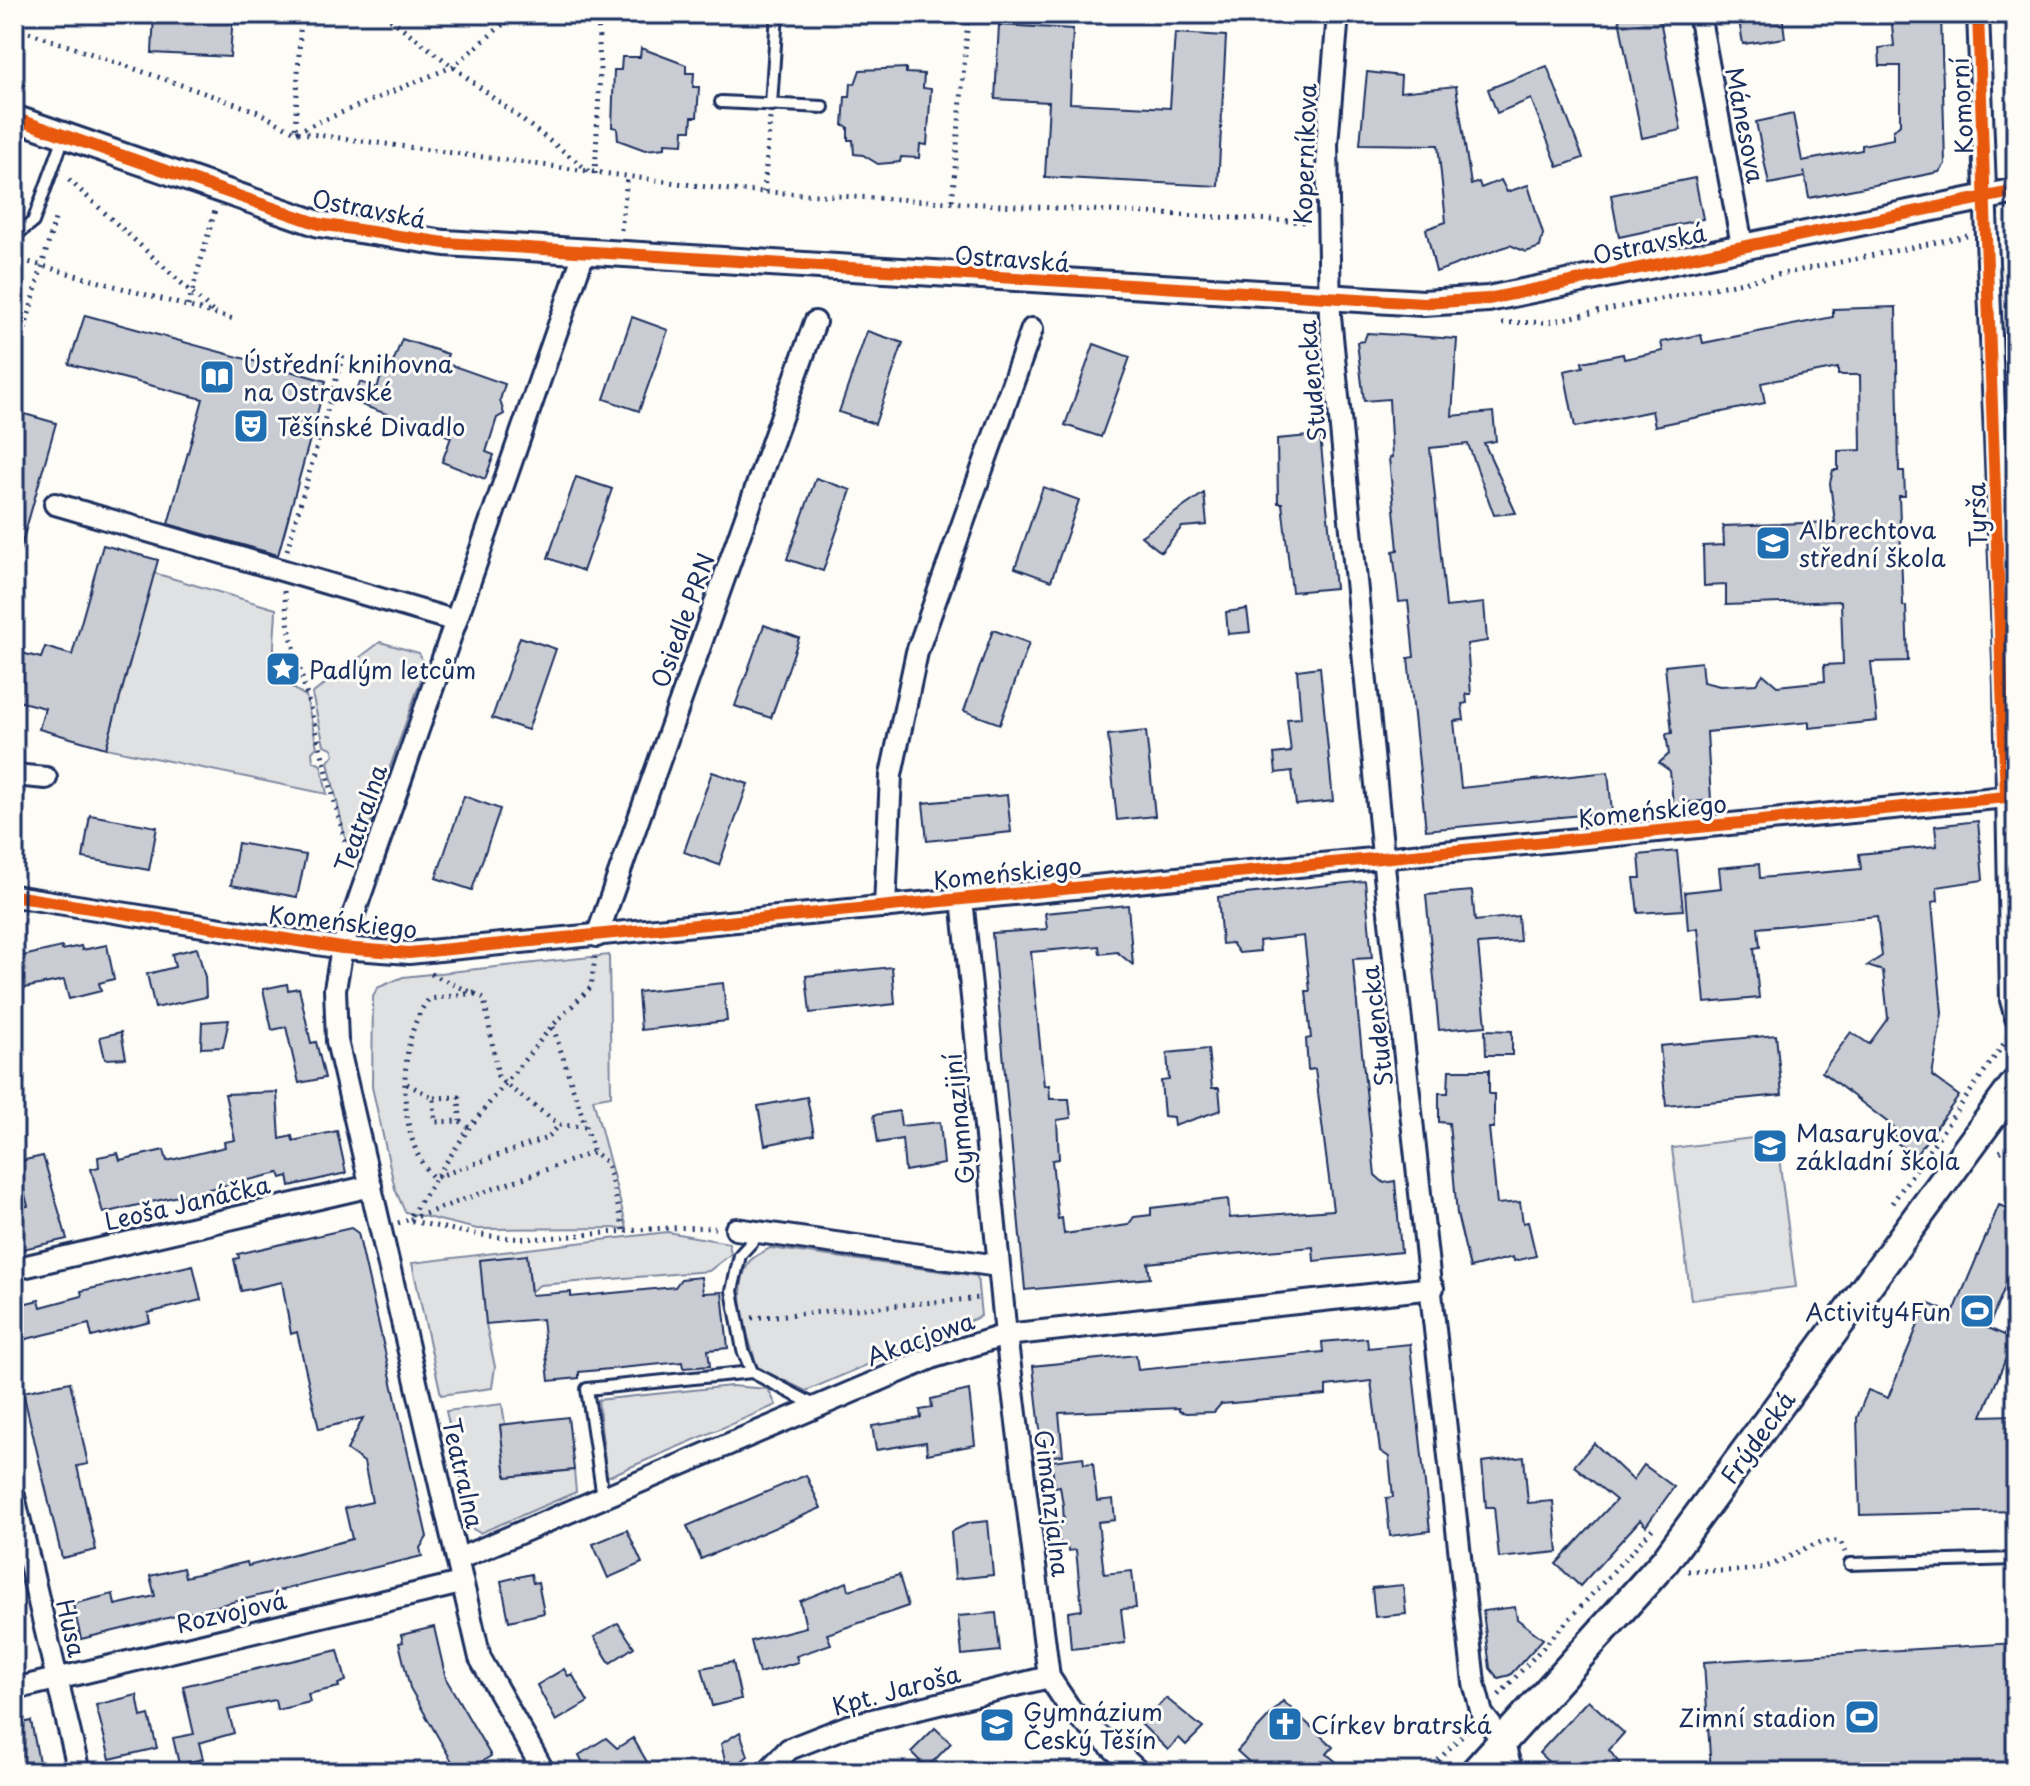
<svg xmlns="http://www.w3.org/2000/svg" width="2030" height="1786" viewBox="0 0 2030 1786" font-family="'Playpen Sans',sans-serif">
<rect width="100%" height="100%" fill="#fdfcf7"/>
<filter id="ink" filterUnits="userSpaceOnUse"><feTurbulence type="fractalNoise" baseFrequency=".0125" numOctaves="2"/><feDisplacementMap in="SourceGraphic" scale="16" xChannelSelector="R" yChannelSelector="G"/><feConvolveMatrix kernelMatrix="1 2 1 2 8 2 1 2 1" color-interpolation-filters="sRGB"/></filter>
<g filter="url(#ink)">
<g fill="#e0e1e3" stroke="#7e88a0" stroke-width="2">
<path d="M 154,573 L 276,609 C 275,651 264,674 306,696 L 317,747 L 312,752 L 313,761 L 321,765 L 327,794 L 106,748 Z"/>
<polygon points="380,642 419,653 425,668 364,841 353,845 346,841 328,762 334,754 332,748 324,745 312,694"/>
<polygon points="609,955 611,1096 593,1099 627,1228 477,1229 405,1212 395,1189 372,1087 373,997 377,988 403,977"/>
<polygon points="1776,1135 1796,1287 1691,1300 1672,1148"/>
<polygon points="667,1232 729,1243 731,1254 709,1271 540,1285 531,1291 527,1255 486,1324 495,1367 492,1388 441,1395 412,1263"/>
<path d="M 770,1248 L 977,1276 L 981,1316 L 806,1391 L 758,1368 C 748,1339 731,1291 749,1262 C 753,1256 764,1252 770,1248 Z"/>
<polygon points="731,1386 768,1389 776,1405 607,1477 598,1400"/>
<polygon points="502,1404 505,1424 500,1425 506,1477 574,1470 576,1492 480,1533 473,1529 446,1411"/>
</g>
<g fill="#c9ccd3" stroke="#1b2f5e" stroke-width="2">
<polygon points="154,14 233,14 230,57 152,53"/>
<polygon points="1618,14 1659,14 1681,130 1642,138"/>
<polygon points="1738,14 1782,14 1785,38 1743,44"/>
<polygon points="1891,14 1941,14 1945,164 1939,172 1809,198 1804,171 1805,177 1769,184 1756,122 1793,114 1802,161 1862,150 1862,145 1893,139 1893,131 1900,124 1900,66 1880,66 1879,48 1894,46"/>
<polygon points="999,25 1073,29 1070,103 1170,108 1175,33 1226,36 1218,186 1045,177 1049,102 995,99"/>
<polygon points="641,48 686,65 686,73 694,73 693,87 699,87 697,117 692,117 691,130 684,130 683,144 665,143 665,148 645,150 618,140 617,128 612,127 614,70 621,70 622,57 640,57"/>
<polygon points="1547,66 1583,158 1558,167 1531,99 1497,113 1488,89"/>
<polygon points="906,68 906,73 924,74 923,88 931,89 927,145 920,144 919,158 901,157 900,162 878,164 863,155 854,154 853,140 848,140 848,127 843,126 845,97 850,97 851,83 855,84 860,70"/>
<polygon points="1367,72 1401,76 1400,92 1456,86 1471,185 1479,182 1481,188 1501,180 1507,192 1528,185 1543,234 1540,247 1526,252 1510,245 1436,272 1426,229 1446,222 1438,145 1360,144"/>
<polygon points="1695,178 1703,219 1619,237 1611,195"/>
<polygon points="1896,307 1899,471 1904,471 1905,496 1899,496 1903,606 1906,606 1908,661 1871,662 1877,721 1809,728 1809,722 1707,732 1711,800 1673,804 1670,771 1659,763 1669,754 1666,734 1672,733 1665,666 1701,662 1703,682 1720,686 1756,684 1763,674 1777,686 1825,681 1824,665 1843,664 1841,601 1726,605 1726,585 1704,586 1703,546 1724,545 1723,526 1835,522 1830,483 1833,470 1838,470 1838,451 1861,450 1860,375 1838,375 1838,368 1761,383 1765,403 1655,426 1652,411 1575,427 1564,371 1583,367 1582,362 1623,354 1624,359 1663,351 1661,342 1701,335 1703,343 1833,317 1833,309"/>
<polygon points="85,315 326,381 278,555 168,524 203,399 69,364"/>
<polygon points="632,317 668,330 639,411 604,399"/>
<polygon points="867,331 903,343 875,424 839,412"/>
<polygon points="1367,333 1457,339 1452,416 1493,412 1496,441 1484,443 1516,513 1494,515 1468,444 1430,448 1446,607 1484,603 1487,641 1467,644 1471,694 1466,694 1467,703 1462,704 1464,720 1454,721 1461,788 1608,772 1612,812 1426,830 1408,658 1414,657 1411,627 1408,601 1399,602 1393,551 1398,550 1389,458 1392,457 1389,399 1364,401 1357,342 1364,341"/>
<polygon points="402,339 448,354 445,363 505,384 500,400 504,414 497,418 486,452 494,455 485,479 442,462 451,437 353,402 360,382 377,388 384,369 392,365"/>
<polygon points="1094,344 1130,357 1101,437 1065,425"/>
<polygon points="14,411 56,423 20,550 14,549"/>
<polygon points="1320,435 1335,588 1292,592 1282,503 1278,503 1277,439"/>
<polygon points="576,477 612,489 583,571 548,558"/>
<polygon points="816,478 851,490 823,571 787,559"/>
<polygon points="1043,487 1079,500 1051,581 1015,568"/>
<polygon points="1204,493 1207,525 1182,527 1161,552 1141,536"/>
<polygon points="103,545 158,560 106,748 39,729 45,708 14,700 14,651 41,658 45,647 72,655"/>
<polygon points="1247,609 1250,632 1228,634 1226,612"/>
<polygon points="764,625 799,638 771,718 735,706"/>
<polygon points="993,630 1029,643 1000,724 964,711"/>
<polygon points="520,637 556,649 528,730 492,718"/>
<polygon points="1320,667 1333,801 1296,805 1292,771 1276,773 1274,754 1291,752 1287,719 1301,718 1297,670"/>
<polygon points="1146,731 1155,816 1117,820 1108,735"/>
<polygon points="712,772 748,784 719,865 684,852"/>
<polygon points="1007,795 1011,832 927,841 923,803"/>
<polygon points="464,796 500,809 472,890 436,878"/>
<polygon points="90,815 157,827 149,870 83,858"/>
<polygon points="1978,821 1983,880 1937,887 1938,901 1932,902 1942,1013 1932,1076 1959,1096 1915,1156 1893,1140 1899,1131 1822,1072 1851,1032 1869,1044 1888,1018 1883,971 1867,966 1882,956 1877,916 1758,928 1760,947 1754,948 1759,998 1705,1003 1698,928 1688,930 1685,892 1721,888 1719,868 1759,864 1760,878 1861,869 1859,854 1937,846 1935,826"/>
<polygon points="238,843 306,855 297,897 231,885"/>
<polygon points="1677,851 1683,910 1638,913 1634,878 1641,878 1639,855"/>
<polygon points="1365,881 1372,958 1353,959 1358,1015 1375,1175 1384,1183 1395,1181 1401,1252 1314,1261 1313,1247 1233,1254 1148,1263 1150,1278 1025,1290 992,933 1047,929 1045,913 1128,905 1133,965 1117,952 1100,954 1099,946 1031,952 1044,1086 1049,1085 1050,1099 1069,1099 1071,1118 1057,1120 1059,1159 1052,1160 1058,1219 1062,1218 1064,1234 1128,1225 1134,1217 1151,1215 1151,1208 1228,1199 1230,1218 1333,1210 1315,1069 1308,1070 1306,1039 1311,1038 1306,991 1310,991 1304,936 1259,941 1260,951 1239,953 1232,943 1222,944 1218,897"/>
<polygon points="1472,891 1475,921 1518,916 1520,941 1478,944 1486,1026 1439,1030 1426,895"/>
<polygon points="107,945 114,979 99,983 101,991 69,999 64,980 14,990 14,958 62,947 62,950 81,946 82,950"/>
<polygon points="197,948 205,977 206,997 155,1008 147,974 175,967 172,954"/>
<polygon points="892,967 895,1004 810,1013 806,976"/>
<polygon points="723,983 727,1021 641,1030 638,992"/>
<polygon points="287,984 288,990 299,988 311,1043 316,1042 325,1078 299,1083 286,1027 272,1030 263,989"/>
<polygon points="229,1020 223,1047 201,1048 202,1022"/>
<polygon points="1485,1030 1512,1031 1512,1055 1486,1055"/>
<polygon points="121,1032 126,1058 105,1059 100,1037"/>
<polygon points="1776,1035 1782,1095 1666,1106 1660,1046"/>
<polygon points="1208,1049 1212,1088 1219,1088 1221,1110 1174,1126 1173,1117 1164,1116 1161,1081 1169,1080 1167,1053"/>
<polygon points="1449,1070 1489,1070 1489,1094 1494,1094 1494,1128 1489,1128 1497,1204 1520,1202 1523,1223 1528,1222 1536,1256 1514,1261 1513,1257 1470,1268 1457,1214 1449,1123 1439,1122 1439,1093 1448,1093"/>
<polygon points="277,1092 280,1139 292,1136 293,1141 337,1131 346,1173 290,1186 288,1176 281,1178 279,1173 103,1213 91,1169 99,1167 98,1157 118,1153 120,1160 164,1150 167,1161 225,1147 224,1142 235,1140 225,1094"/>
<polygon points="807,1097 814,1135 765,1145 758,1106"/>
<polygon points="899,1111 901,1126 940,1122 944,1164 905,1171 902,1139 878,1143 874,1115"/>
<polygon points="43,1156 67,1239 14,1251 14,1208 28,1206 16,1162"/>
<polygon points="1999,1205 2016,1212 2016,1260 1988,1328 2014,1339 1982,1416 2016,1415 2016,1511 1860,1515 1857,1418 1868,1390 1888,1398 1927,1303 1953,1314"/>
<polygon points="351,1228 358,1233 427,1537 420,1548 422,1556 81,1639 73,1604 113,1594 115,1605 155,1596 150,1576 183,1568 185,1577 247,1562 248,1566 352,1539 345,1508 372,1502 364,1462 347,1450 363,1418 319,1429 297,1332 291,1334 282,1282 241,1291 234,1259 239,1258 238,1254"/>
<polygon points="527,1255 531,1295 571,1292 571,1297 675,1287 681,1279 701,1277 703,1293 722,1292 728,1348 708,1350 710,1366 683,1368 682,1362 579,1372 579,1378 549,1381 542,1319 486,1324 480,1260"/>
<polygon points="193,1265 201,1300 148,1313 150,1322 92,1337 89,1324 14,1342 14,1306 39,1300 41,1307 82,1296 81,1291"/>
<polygon points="1367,1338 1368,1348 1410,1344 1430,1531 1390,1536 1386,1498 1393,1497 1389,1457 1380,1451 1371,1381 1326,1386 1326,1395 1221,1404 1214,1412 1186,1413 1179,1411 1179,1408 1059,1413 1063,1455 1043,1457 1033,1366 1136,1355 1138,1370 1323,1352 1322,1342"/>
<polygon points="70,1382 88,1464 77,1466 96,1550 62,1558 23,1392"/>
<polygon points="969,1390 975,1445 927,1454 926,1442 876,1450 872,1426 921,1418 920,1410 932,1408 931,1399"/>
<polygon points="568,1417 574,1470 506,1477 500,1425"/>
<polygon points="1594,1443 1633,1480 1644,1465 1674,1487 1646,1526 1640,1520 1580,1586 1556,1564 1616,1500 1574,1466"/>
<polygon points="1083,1457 1084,1464 1093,1463 1097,1501 1113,1499 1115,1520 1098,1522 1104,1574 1132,1571 1136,1608 1121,1609 1125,1643 1071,1649 1068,1612 1082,1610 1076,1550 1068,1551 1067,1544 1060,1544 1058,1525 1064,1524 1063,1505 1060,1486 1055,1487 1051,1461"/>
<polygon points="1524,1457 1528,1503 1553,1501 1558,1552 1499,1558 1494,1507 1486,1507 1482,1462"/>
<polygon points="806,1475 821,1508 701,1559 687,1526"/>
<polygon points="988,1521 993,1575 955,1579 951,1532 969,1523"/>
<polygon points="627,1530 642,1563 608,1578 593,1544"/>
<polygon points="531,1574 533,1583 538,1582 544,1613 509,1621 501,1581"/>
<polygon points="899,1575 908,1606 827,1634 831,1644 796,1656 798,1662 759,1673 751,1641 806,1627 800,1601 847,1582 849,1590"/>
<polygon points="1403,1585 1406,1614 1375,1617 1372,1588"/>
<polygon points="1515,1607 1517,1619 1543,1639 1510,1675 1498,1678 1490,1668 1483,1611"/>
<polygon points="996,1613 1000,1651 962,1655 958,1616"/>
<polygon points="618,1623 634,1647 610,1663 594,1637"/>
<polygon points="434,1627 446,1679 491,1756 464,1772 458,1772 410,1688 399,1643 403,1642 401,1635"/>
<polygon points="2016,1643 2016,1772 1711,1772 1704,1662"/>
<polygon points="338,1650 346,1681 338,1684 339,1687 308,1694 310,1702 277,1710 275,1700 228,1710 234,1733 199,1743 203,1759 179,1764 173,1738 194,1734 183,1686"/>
<polygon points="733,1662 741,1699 712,1706 702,1668"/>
<polygon points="564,1669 568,1676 572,1674 588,1702 556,1721 537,1685"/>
<polygon points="137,1695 141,1717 149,1715 157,1748 110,1759 96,1705"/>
<polygon points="1166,1698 1203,1728 1186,1745 1179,1738 1168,1750 1141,1724"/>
<polygon points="1588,1700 1624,1733 1609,1750 1626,1772 1559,1772 1539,1753"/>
<polygon points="1283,1701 1333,1747 1327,1754 1348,1772 1260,1772 1237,1751"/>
<polygon points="31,1721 40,1767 14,1772 14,1725"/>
<polygon points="935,1728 951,1743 927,1768 911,1752"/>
<polygon points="740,1732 748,1756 728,1772 721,1744"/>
<polygon points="606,1738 617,1748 633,1738 647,1762 630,1772 588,1772 579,1755"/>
</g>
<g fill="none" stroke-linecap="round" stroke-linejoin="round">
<defs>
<g id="service">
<polyline points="721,102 823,107"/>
<polyline points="771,105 777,14"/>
<polyline points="14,236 33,222 64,137"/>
<polyline points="759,1234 740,1255 732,1291 743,1350 752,1372 816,1406"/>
<polyline points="603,1497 587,1389 752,1372"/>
<polyline points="1850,1564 2016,1559"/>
</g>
<g id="minor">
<polyline points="1338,14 1327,144 1330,316 1385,876 1474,1683 1482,1714 1503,1741 1512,1772"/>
<polyline points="1699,14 1742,245"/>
<polyline points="1978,14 2005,685 2011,1000 2016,1018"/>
<polyline points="55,504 456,621"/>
<polyline points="14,775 46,778"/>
<polyline points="14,896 342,948 409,953 2006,797"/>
<polyline points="962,898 1006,1335 1049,1677 1071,1710 1139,1772"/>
<polyline points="885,907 891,775 917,652 1032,329"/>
<polyline points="597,936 815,322"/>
<polyline points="736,1229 998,1266"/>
<polyline points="14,1269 371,1186"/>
<polyline points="14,1496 79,1772"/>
<polyline points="458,1559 934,1357 1006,1335 1433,1288"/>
<polyline points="14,1689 461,1583"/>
<polyline points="544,1772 480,1658 337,1041 335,989 342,948 585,250"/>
<polyline points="767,1772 789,1749 848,1726 1049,1677"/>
</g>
<polyline id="tertiary" points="14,118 319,224 445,243 1423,303 1488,299 2016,191"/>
<polyline id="secondary" points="1475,1772 1665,1561 2016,1083"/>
</defs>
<use href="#service" stroke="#1b2f5e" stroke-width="16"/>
<use href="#minor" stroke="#1b2f5e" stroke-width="26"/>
<use href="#tertiary" stroke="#1b2f5e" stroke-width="30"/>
<use href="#secondary" stroke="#1b2f5e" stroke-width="34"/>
<g stroke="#1b2f5e" stroke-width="5" stroke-dasharray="2 6" stroke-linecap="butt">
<polyline points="301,14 295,132 454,66 515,14"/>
<polyline points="384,14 593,174"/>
<polyline points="884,14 968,19 952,203"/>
<polyline points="14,27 256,111 295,132 730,190 1308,222"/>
<polyline points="595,174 600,71 598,14"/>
<polyline points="69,180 213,312"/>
<polyline points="764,192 770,118"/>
<polyline points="621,230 627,179"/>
<polyline points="14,258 237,320"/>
<polyline points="188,306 215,210"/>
<polyline points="1502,323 1548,322 1967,236"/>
<polyline points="14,368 55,219"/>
<polyline points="287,550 343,355"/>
<polyline points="284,591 289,628 350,860"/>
<polyline points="431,974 484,998 498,1076 505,1084 560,1125 586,1127"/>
<path d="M 475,993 L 429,999 C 396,1038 396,1143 434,1178 L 547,1138 L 560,1125"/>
<polyline points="553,1027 594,1152"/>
<polyline points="407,1084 434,1098 435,1122 460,1121 469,1128"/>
<polyline points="434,1098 459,1097 460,1121"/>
<polyline points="2000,1152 2016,1142"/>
<polyline points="1892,1203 2008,1038"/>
<polyline points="398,1223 408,1220 469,1128 552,1026 591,987 595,957"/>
<path d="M 624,1230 L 607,1163 L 594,1152 L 408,1220 C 453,1230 497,1241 543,1238 C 601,1235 657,1225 715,1228"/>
<polyline points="752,1318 981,1298"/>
<path d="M 1688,1571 C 1712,1570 1741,1573 1764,1567 C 1791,1561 1812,1536 1841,1542 L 1845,1552"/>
<polyline points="1499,1695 1655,1526"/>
<polyline points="1427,1772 1468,1729"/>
</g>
<use href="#service" stroke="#fdfcf7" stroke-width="10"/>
<use href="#minor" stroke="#fdfcf7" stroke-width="20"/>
<use href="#tertiary" stroke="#fdfcf7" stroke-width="24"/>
<use href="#secondary" stroke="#fdfcf7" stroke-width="28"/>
<defs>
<g id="cycleway">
<polyline points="14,118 319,224 445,243 1423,303 1488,299 2016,191"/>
<polyline points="14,896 342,948 409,953 2006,797 1978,14"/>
</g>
</defs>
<use href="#cycleway" stroke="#fdfcf7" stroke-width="17"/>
<use href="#cycleway" stroke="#e8590c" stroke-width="12"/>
</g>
</g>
<defs>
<symbol id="library-square" viewBox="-11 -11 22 22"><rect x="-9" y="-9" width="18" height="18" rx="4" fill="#1f6fb2" stroke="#fdfcf7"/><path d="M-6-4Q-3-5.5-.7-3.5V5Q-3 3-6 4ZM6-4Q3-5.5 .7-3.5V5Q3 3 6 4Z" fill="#fff"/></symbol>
<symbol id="theatre-square" viewBox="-11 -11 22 22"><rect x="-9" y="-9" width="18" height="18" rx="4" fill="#1f6fb2" stroke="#fdfcf7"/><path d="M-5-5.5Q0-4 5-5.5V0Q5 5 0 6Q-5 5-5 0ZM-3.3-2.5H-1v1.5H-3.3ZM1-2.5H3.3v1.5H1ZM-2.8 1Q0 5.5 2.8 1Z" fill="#fff"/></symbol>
<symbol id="school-square" viewBox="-11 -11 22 22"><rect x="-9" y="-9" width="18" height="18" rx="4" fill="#1f6fb2" stroke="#fdfcf7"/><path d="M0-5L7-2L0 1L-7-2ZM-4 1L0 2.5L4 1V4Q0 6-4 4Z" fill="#fff"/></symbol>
<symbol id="sight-square" viewBox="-11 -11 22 22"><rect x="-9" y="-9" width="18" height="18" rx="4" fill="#1f6fb2" stroke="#fdfcf7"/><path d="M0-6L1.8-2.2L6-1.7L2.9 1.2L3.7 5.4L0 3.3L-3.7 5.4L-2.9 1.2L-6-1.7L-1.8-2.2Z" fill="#fff"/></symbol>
<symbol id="stadium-square" viewBox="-11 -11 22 22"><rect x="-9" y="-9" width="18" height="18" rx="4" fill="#1f6fb2" stroke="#fdfcf7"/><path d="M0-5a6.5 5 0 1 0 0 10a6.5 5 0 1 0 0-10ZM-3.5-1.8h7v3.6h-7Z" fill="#fff"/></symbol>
<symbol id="church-square" viewBox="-11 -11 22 22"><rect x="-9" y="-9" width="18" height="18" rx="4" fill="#1f6fb2" stroke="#fdfcf7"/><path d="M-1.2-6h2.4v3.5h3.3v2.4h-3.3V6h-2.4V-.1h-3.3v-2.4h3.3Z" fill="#fff"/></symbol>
<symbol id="university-square" viewBox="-11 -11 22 22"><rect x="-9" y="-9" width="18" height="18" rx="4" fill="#1f6fb2" stroke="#fdfcf7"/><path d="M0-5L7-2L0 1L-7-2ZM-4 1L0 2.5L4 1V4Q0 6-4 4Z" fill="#fff"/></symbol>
</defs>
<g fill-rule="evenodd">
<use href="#library-square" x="197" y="357" width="40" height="40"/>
<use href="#theatre-square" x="231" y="406" width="40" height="40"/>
<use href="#school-square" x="1753" y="523" width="40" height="40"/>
<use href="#sight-square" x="263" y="649" width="40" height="40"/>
<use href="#school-square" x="1750" y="1126" width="40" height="40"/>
<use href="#stadium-square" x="1957" y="1291" width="40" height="40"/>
<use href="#stadium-square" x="1842" y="1697" width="40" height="40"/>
<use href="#church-square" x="1265" y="1704" width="40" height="40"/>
<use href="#university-square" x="977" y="1705" width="40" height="40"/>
</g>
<g text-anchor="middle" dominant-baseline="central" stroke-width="6" stroke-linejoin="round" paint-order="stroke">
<g font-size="24" fill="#1b2f5e" stroke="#fdfcf7">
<text transform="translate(1961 106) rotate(-93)">Komorní</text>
<text transform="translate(1746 125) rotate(79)">Mánesova</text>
<text transform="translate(1304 154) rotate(-88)">Koperníkova</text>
<text transform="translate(369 208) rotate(11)">Ostravská</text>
<text transform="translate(1649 243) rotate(-12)">Ostravská</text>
<text transform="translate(1012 258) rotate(4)">Ostravská</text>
<text transform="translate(1311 381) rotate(-95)">Studencka</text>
<text transform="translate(1976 515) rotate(-92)">Tyrša</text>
<text transform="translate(682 620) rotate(-70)">Osiedle PRN</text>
<text transform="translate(1652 810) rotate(-6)">Komeńskiego</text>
<text transform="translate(360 818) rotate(-71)">Teatralna</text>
<text transform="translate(1007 872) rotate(-6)">Komeńskiego</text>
<text transform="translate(343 921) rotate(6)">Komeńskiego</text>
<text transform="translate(1376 1026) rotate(-97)">Studencka</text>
<text transform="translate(958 1119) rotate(-96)">Gymnazijní</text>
<text transform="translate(187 1202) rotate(-13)">Leoša Janáčka</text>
<text transform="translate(920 1338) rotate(-20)">Akacjowa</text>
<text transform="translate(1757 1437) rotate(-54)">Frýdecká</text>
<text transform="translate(464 1473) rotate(77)">Teatralna</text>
<text transform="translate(1053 1503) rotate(83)">Gimanzjalna</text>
<text transform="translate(231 1611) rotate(-13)">Rozvojová</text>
<text transform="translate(72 1628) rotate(77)">Husa</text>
<text transform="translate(896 1689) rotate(-15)">Kpt. Jaroša</text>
</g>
<g font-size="24" fill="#1b2f5e" stroke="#fdfcf7" text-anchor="start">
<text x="243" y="363">Ústřední knihovna<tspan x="243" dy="28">na Ostravské</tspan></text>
<text x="277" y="426">Těšínské Divadlo</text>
<text x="1799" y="529">Albrechtova<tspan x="1799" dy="28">střední škola</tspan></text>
<text x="309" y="669">Padlým letcům</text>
<text x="1796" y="1132">Masarykova<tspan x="1796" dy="28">základní škola</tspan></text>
<text x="1951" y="1311" text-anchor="end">Activity4Fun</text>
<text x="1023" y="1711">Gymnázium<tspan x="1023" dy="28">Český Těšín</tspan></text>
<text x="1836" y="1717" text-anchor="end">Zimní stadion</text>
<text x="1311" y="1724">Církev bratrská</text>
</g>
</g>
<rect width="2030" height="1786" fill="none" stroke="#fdfcf7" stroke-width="48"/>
<rect x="24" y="24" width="1982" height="1738" fill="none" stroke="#1b2f5e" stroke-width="3" filter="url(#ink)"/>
</svg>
